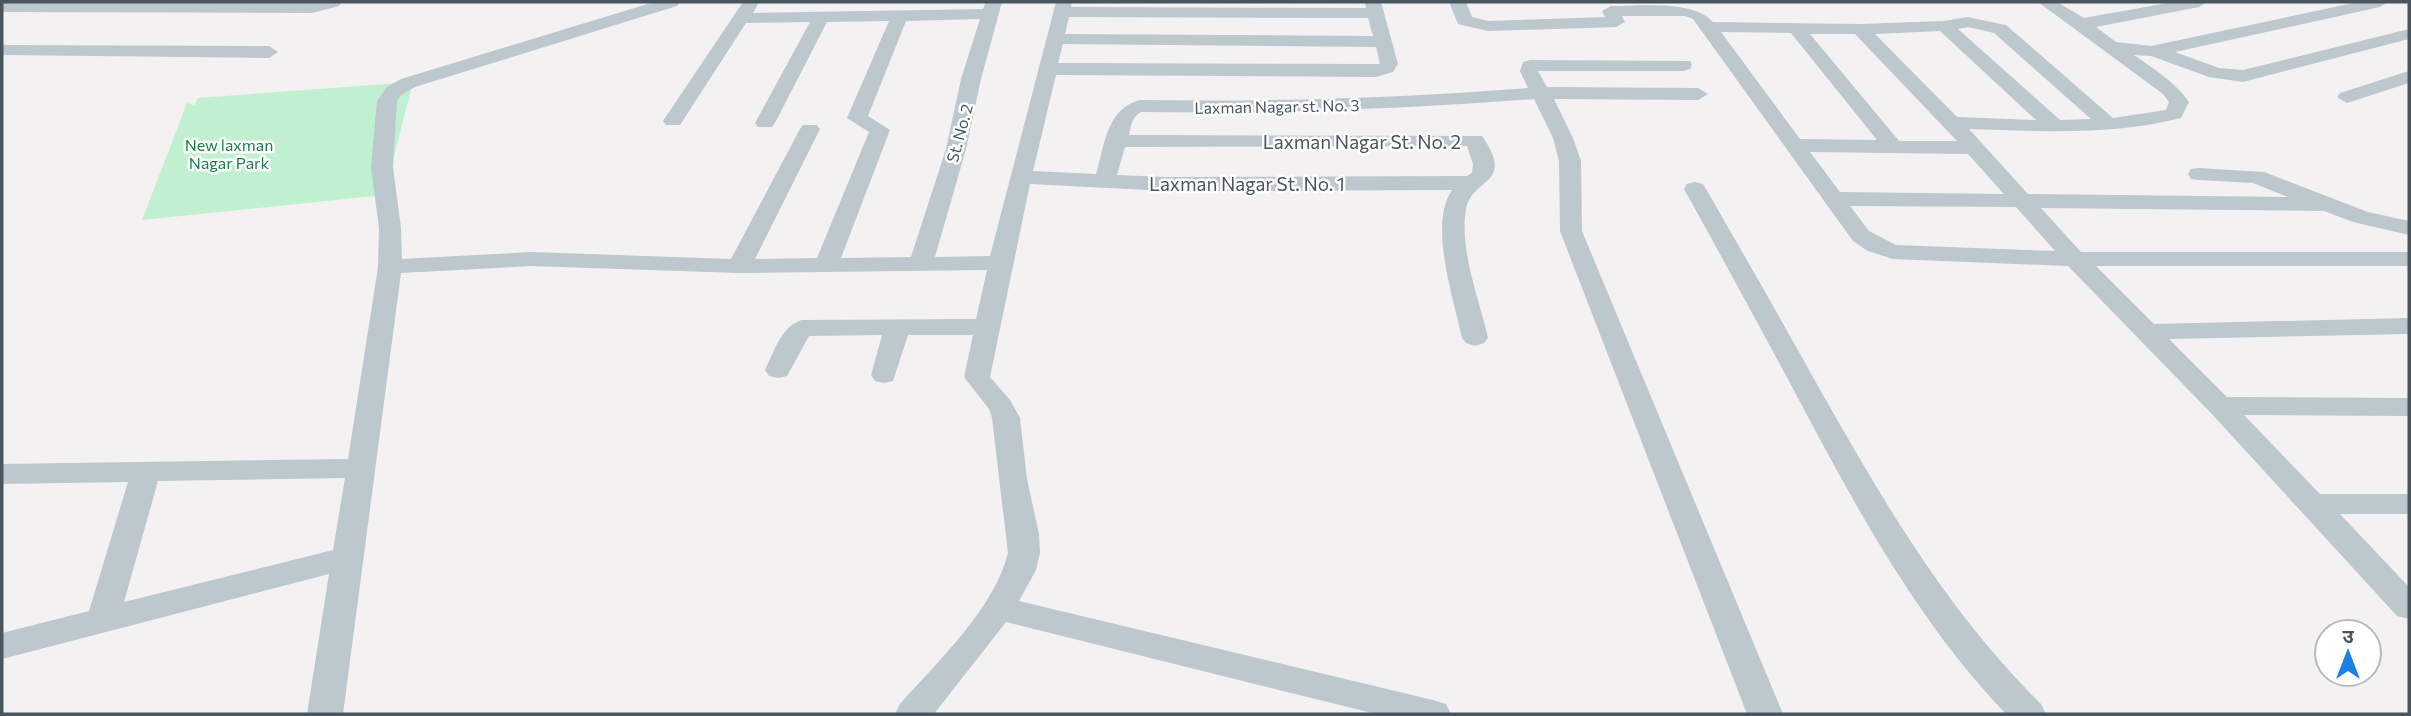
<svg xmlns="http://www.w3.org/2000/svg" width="2411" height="716" viewBox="0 0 2411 716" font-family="Commissioner,'Noto Sans Devanagari',sans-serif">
<rect width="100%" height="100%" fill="#f4f1f2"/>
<polygon fill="#c1f0d1" points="413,82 384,195 142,220 187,103 194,105 198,98"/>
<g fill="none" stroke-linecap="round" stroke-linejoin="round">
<g fill="#bdc7ce" fill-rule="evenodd">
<polygon points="2,2 342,2 339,6 312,13 2,12"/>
<path d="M 654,2 L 680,2 L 677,6 L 415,87 L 401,95 L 397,101 L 393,167 L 401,228 L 402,259 L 531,252 L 731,259 L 800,129 L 803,125 L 817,125 L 820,129 L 755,259 L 817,258 L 869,132 L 847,118 L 889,21 L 827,22 L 775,123 L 772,127 L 758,127 L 755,123 L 810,22 L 746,23 L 680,125 L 666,125 L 663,121 L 743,2 L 759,2 L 753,13 L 983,9 L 986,2 L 1002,2 L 981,79 L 966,149 L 935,257 L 990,256 L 1056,2 L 1072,2 L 1071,7 L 1366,8 L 1365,2 L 1381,2 L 1398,64 L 1393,72 L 1376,77 L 1056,75 L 1033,171 L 1096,174 C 1105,145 1106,109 1140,100 C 1270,102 1398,98 1528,88 L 1520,71 L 1523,62 L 1530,60 L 1690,61 L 1692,65 L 1690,69 L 1683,71 L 1538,71 L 1547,87 L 1698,88 L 1708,94 L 1698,100 L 1554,99 L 1573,138 L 1581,161 L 1582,231 L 1783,714 L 1747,714 L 1560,231 L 1559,161 L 1553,138 L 1534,99 C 1403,109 1273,114 1141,112 C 1132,117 1131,125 1129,135 L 1482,136 C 1516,185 1472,177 1466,209 C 1459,250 1479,298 1488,338 L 1484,343 L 1475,346 L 1466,343 L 1462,338 C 1454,299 1428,225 1452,190 L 1167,191 L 1030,184 L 990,377 L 1010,400 L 1020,418 L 1027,479 L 1039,534 L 1040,553 L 1036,570 L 1019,601 L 1433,700 L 1446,704 L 1451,714 L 1376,714 L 1006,622 L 934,714 L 895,714 L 900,704 C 938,661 994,609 1008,553 L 992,418 L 989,409 L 964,377 L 973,335 L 908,335 L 893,381 L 884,383 L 875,381 L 871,375 L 882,335 L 809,336 L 787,376 L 778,378 L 769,376 L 765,370 C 774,352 781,326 802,320 L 976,319 L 987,270 L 739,273 L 531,266 L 401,273 L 343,714 L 307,714 L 329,574 L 2,659 L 2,633 L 89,611 L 128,482 L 2,484 L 2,464 L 348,459 L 378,267 L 379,228 L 371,167 L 377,101 L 387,87 L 401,79 ZM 1069,17 L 1368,18 L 1373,36 L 1065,34 ZM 980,19 L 961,79 L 946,149 L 911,257 L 841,258 L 890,130 L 868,116 L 906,21 ZM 1063,44 L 1376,47 L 1380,64 L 1058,63 ZM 1467,146 L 1473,164 L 1472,173 L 1467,176 L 1167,177 L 1117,175 L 1125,147 ZM 345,478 L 333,550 L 124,602 L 158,481 Z"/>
<path d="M 1449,2 L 1466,2 L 1472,17 L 1488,21 L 1605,17 L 1602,11 L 1611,6 C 1640,6 1694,0 1713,22 L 1860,24 L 1944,21 L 1968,17 L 2000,24 L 2006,25 L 2113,118 L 2166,110 L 2169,102 L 2163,94 L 2038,2 L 2057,2 L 2084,18 L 2173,2 L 2207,2 L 2199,7 L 2096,27 L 2116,42 L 2151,46 L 2358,2 L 2388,2 L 2380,7 L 2175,52 L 2219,68 L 2243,70 L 2409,29 L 2409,39 L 2243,82 L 2209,77 L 2151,56 L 2134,55 C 2154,69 2175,82 2189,102 L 2181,118 C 2111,136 2040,131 1969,129 L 2028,194 L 2288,197 L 2253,183 L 2199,180 L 2191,179 L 2188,174 L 2191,169 L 2199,168 L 2264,172 L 2368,212 L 2409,221 L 2409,235 L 2353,222 L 2324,211 L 2041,208 L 2081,252 L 2409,252 L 2409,266 L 2096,266 L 2154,324 L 2409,318 L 2409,334 L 2169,339 L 2227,397 L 2409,398 L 2409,416 L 2244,415 L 2320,494 L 2409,494 L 2409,514 L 2340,514 L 2409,587 L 2409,619 L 2397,616 L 2210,412 L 2068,266 L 1893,259 L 1868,251 L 1853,241 L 1693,19 L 1685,16 L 1622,16 L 1625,22 L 1616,27 L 1488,31 L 1458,24 ZM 1968,27 L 1994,33 L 2091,119 L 2060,120 L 1958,29 ZM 1940,31 L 2036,120 L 1957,117 L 1875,34 ZM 1721,32 L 1791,33 L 1877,140 L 1800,139 ZM 1810,34 L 1855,34 L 1957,141 L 1899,141 ZM 1810,152 L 1968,154 L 2004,194 L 1840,192 ZM 1850,206 L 2016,207 L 2055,251 L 1896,245 L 1869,231 Z"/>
<polygon points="2,45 269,46 278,52 269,58 2,55"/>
<polygon points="2409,71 2409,83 2347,103 2337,97 2340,93"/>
<path d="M 1695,182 L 1703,184 L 1706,189 C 1744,255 1782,321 1819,388 C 1885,504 1945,608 2041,704 L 2046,714 L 2006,714 C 1918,622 1858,511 1799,400 C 1761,329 1723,259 1684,189 L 1687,184 Z"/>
</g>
</g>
<g text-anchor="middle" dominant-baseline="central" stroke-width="5" stroke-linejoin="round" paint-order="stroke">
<g font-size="16" fill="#49565f" stroke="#fff">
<text transform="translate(1277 106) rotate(-1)">Laxman Nagar st. No. 3</text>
<text transform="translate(959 133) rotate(-75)">St. No. 2</text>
</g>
<g font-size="16" fill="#188247" stroke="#fff">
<text x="229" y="144">New laxman<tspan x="229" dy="18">Nagar Park</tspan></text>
</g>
<g font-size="19" fill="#49565f" stroke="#fff">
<text x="1362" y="141">Laxman Nagar St. No. 2</text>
<text x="1247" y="183">Laxman Nagar St. No. 1</text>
</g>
</g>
<rect width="2411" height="716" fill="none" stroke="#49565f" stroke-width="7"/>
<g transform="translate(2348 653)"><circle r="33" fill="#ffffff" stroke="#b6bbbf" stroke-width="2"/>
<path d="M0-5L12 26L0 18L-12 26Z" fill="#1b7fe4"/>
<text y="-10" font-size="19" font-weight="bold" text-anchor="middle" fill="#49565f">उ</text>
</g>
</svg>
